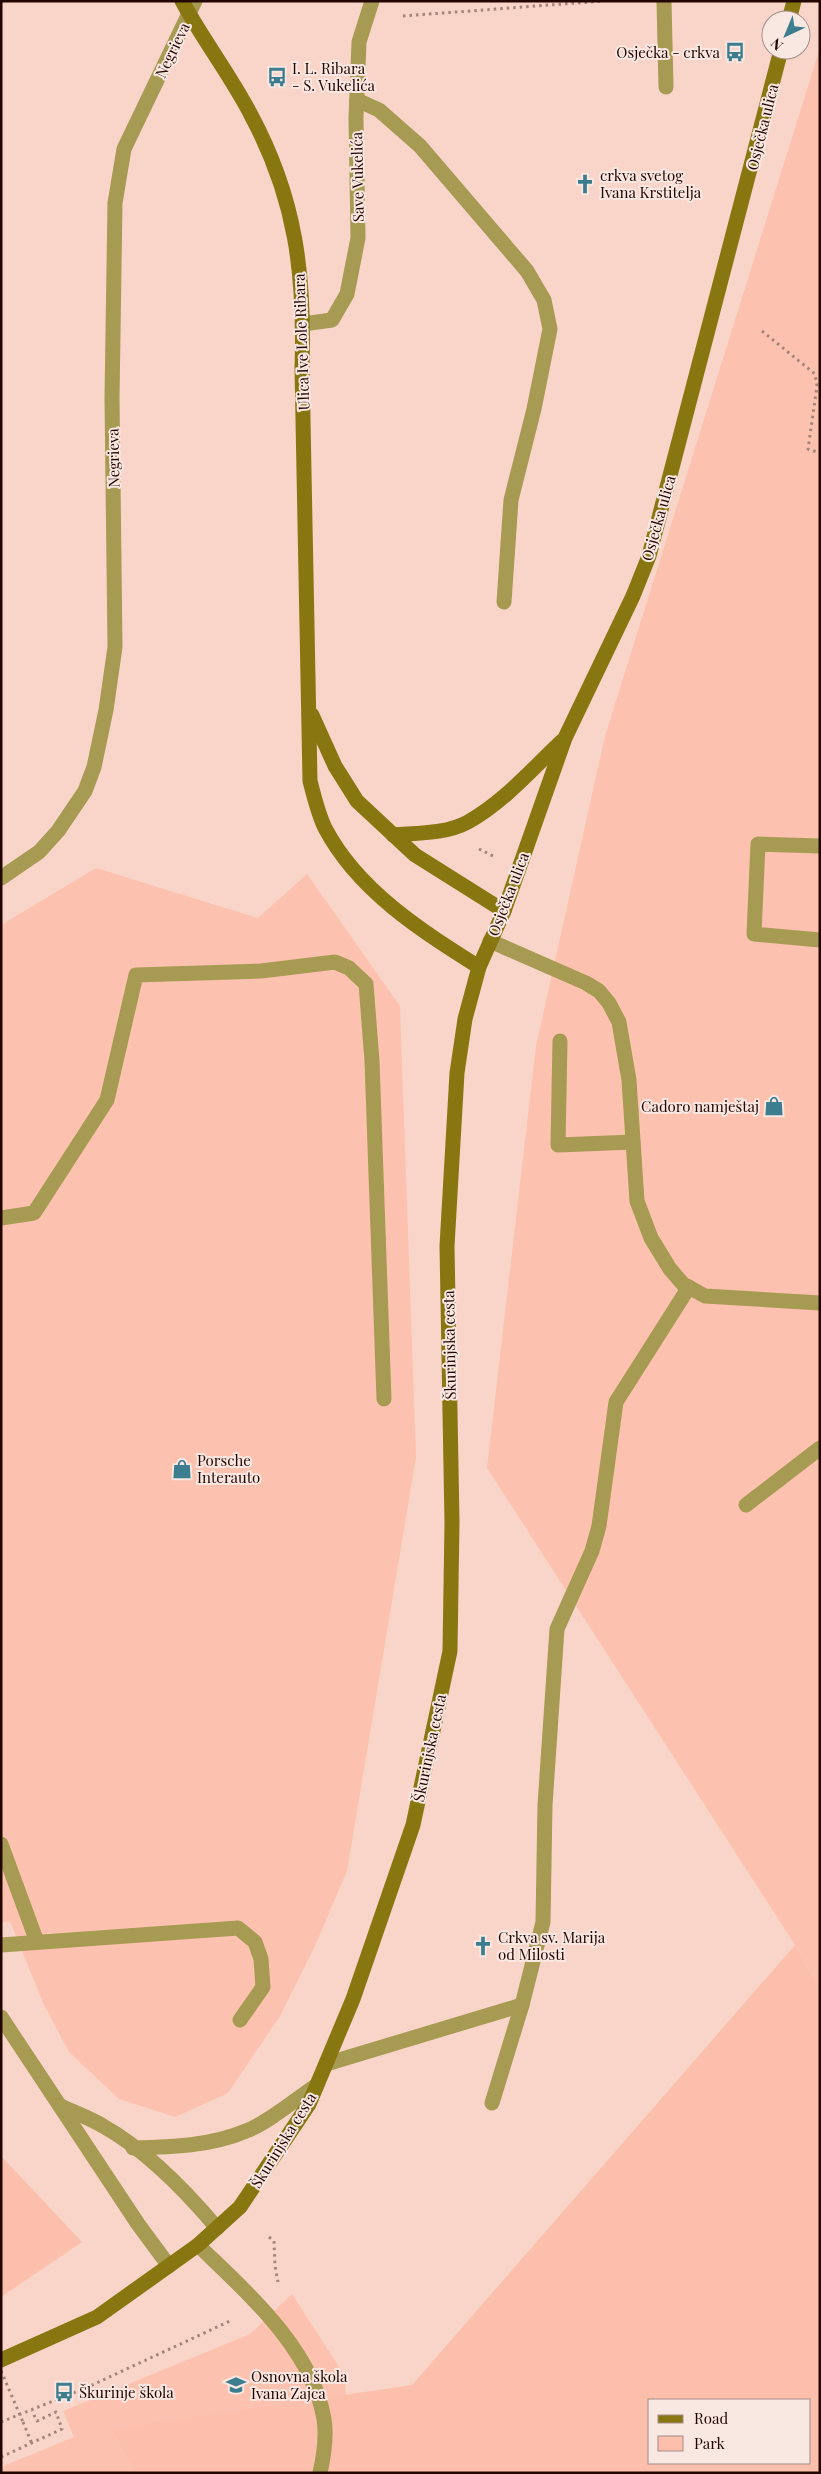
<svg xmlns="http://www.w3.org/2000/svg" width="821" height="2474" viewBox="0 0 821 2474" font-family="'Playfair Display',serif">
<rect width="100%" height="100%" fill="#f9d5c9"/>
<g fill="#fcc2af">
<polygon points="820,48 820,1991 795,1945 487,1468 536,1046 605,736"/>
<polygon points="96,868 258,918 307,874 400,1006 416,1457 347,1871 314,1948 280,2016 228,2093 175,2117 119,2099 69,2052 44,2005 10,1921 1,1923 1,925"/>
<polygon points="292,2294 345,2376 347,2434 342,2473 1,2473 1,2467 74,2437 63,2411 250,2334"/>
</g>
<g fill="#fbbfac" fill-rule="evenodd">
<path d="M 795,1945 L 820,1991 L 820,2473 L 136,2473 L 112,2429 L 412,2385 ZM 650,2400 L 810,2400 L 810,2463 L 650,2463 Z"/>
<polygon points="1,2156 82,2242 1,2297"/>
</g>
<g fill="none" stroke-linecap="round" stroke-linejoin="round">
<g stroke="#a5847b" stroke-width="3" stroke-dasharray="2.5 4" stroke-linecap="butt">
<polyline points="403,16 603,1"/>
<polyline points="762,331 815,374 817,386 808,449 820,453"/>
<polyline points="479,849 493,856"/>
<polyline points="269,2237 274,2241 275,2266 278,2282"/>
<polyline points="1,2422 88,2387 232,2320"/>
<polyline points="23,2422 32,2444"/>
<polyline points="1,2457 62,2429 56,2412 37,2421 32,2411"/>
</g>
<g stroke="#a79a52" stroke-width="15">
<polyline points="664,1 666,87"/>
<polyline points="357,100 379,110 420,146 527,271 544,300 550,329 534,409 511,500 504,602"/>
<polyline points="820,846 758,844 754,934 820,940"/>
<polyline points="490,941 586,983 599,991 609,1003 619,1022 629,1080 637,1201 651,1238 670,1269 683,1284 705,1296 820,1303"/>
<polyline points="560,1041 558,1145 633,1142"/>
<polyline points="1,1218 34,1213 107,1100 136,975 261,971 335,962 349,968 366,984 372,1061 384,1399"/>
<polyline points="746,1505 820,1448"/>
<polyline points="1,1844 37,1942"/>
<polyline points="1,1945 238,1928 255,1942 261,1959 263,1987 240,2020"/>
<polyline points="1,2017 138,2224 169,2266"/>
<polyline points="326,2064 522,2005"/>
<polyline points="492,2103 522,2005 543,1922 545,1805 557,1629 592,1551 599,1526 616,1402 689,1287"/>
<path d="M 61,2106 C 75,2113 90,2118 103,2126 C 146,2150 185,2190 217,2228"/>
<path d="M 133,2148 C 171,2147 211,2146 246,2131 C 268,2123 297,2098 317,2085"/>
<path d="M 198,2245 C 247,2293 312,2348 324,2419 C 327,2437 324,2455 320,2473"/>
</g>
<g stroke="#a79a52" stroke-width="15">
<polyline points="303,324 332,320 347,294 358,238 356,118 359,42 372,1"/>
<polyline points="1,878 39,852 58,831 85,791 94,767 106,710 115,647 112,398 115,203 124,149 195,1"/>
</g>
<g stroke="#887710" stroke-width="15">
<path d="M 182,1 C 203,40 231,76 251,115 C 296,199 305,274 302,368 L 310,781 C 314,796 318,814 325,828 C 358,891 422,931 479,967"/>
<polyline points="789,20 794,1"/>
<polyline points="312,715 335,766 357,801 415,855 504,911"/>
<path d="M 393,835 C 417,833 446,834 468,822 C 504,802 533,768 562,741"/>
<polyline points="1,2360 97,2317 198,2245 240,2207 309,2104 353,1999 413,1825 450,1651 452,1522 447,1246 457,1073 465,1019 479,967 504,911 565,738 633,596 649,556 781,50"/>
</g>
<polyline stroke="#a5847b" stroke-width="3" stroke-dasharray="2.5 4" stroke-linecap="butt" points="1,2371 23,2422"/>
</g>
<defs>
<symbol id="bus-bare" viewBox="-9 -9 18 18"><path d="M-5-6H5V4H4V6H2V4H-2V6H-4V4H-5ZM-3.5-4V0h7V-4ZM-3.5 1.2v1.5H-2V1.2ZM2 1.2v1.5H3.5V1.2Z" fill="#3c7d8f" stroke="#f9e7e1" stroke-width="2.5" paint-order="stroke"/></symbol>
<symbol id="church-bare" viewBox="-9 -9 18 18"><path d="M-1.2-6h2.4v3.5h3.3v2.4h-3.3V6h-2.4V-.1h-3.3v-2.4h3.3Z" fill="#3c7d8f" stroke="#f9e7e1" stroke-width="2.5" paint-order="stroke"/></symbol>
<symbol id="shop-bare" viewBox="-9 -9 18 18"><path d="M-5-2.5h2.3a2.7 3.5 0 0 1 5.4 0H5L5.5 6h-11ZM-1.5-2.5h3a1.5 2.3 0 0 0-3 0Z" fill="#3c7d8f" stroke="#f9e7e1" stroke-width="2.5" paint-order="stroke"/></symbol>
<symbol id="school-bare" viewBox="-9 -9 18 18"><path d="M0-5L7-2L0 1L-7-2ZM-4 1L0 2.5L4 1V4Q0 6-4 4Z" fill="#3c7d8f" stroke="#f9e7e1" stroke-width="2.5" paint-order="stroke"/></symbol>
</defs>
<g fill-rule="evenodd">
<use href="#bus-bare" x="721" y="38" width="28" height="28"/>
<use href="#bus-bare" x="263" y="63" width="28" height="28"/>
<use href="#church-bare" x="571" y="170" width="28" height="28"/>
<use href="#shop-bare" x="760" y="1092" width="28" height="28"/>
<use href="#shop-bare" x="168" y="1455" width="28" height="28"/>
<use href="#church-bare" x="469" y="1932" width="28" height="28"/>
<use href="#school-bare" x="222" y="2371" width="28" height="28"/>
<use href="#bus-bare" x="50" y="2378" width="28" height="28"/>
</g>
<g text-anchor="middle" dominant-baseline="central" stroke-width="4" stroke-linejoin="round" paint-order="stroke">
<g font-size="15" fill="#230600" stroke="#f9e7e1">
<text transform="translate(172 50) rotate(-64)">Negrieva</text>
<text transform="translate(762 127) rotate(-76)">Osječka ulica</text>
<text transform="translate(357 177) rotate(-91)">Save Vukelića</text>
<text transform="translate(301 342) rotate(-92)">Ulica Ive Lole Ribara</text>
<text transform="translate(113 458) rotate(-91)">Negrieva</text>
<text transform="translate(658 518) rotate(-74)">Osječka ulica</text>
<text transform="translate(508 894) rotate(-69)">Osječka ulica</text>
<text transform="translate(449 1345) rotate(-91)">Škurinjska cesta</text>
<text transform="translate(429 1748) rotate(-78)">Škurinjska cesta</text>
<text transform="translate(283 2140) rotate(-58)">Škurinjska cesta</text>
</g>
<g font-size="15" fill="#230600" stroke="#f9e7e1" text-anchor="start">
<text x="720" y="52" text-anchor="end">Osječka - crkva</text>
<text x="292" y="68">I. L. Ribara<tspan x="292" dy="17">- S. Vukelića</tspan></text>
<text x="600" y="175">crkva svetog<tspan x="600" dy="17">Ivana Krstitelja</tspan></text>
<text x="759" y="1106" text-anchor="end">Cadoro namještaj</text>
<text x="197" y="1460">Porsche<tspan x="197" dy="17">Interauto</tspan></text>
<text x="498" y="1937">Crkva sv. Marija<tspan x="498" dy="17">od Milosti</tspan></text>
<text x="251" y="2376">Osnovna škola<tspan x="251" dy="17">Ivana Zajca</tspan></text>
<text x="79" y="2392">Škurinje škola</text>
</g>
</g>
<rect width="821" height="2474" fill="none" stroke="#230600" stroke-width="5"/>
<rect x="648" y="2399" width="162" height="65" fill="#f9e7e1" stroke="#a38d87"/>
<rect x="658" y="2415" width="25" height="8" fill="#887710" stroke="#a38d87"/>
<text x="694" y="2424" font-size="15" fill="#230600">Road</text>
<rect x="658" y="2436" width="25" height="15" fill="#fbbfac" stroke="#a38d87"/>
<text x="694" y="2449" font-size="15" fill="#230600">Park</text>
<g transform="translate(786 35) rotate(224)"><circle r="24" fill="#f9e7e1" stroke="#a38d87"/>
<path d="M0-4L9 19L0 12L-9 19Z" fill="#3c7d8f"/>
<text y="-8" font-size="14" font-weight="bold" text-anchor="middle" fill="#230600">N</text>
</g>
</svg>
